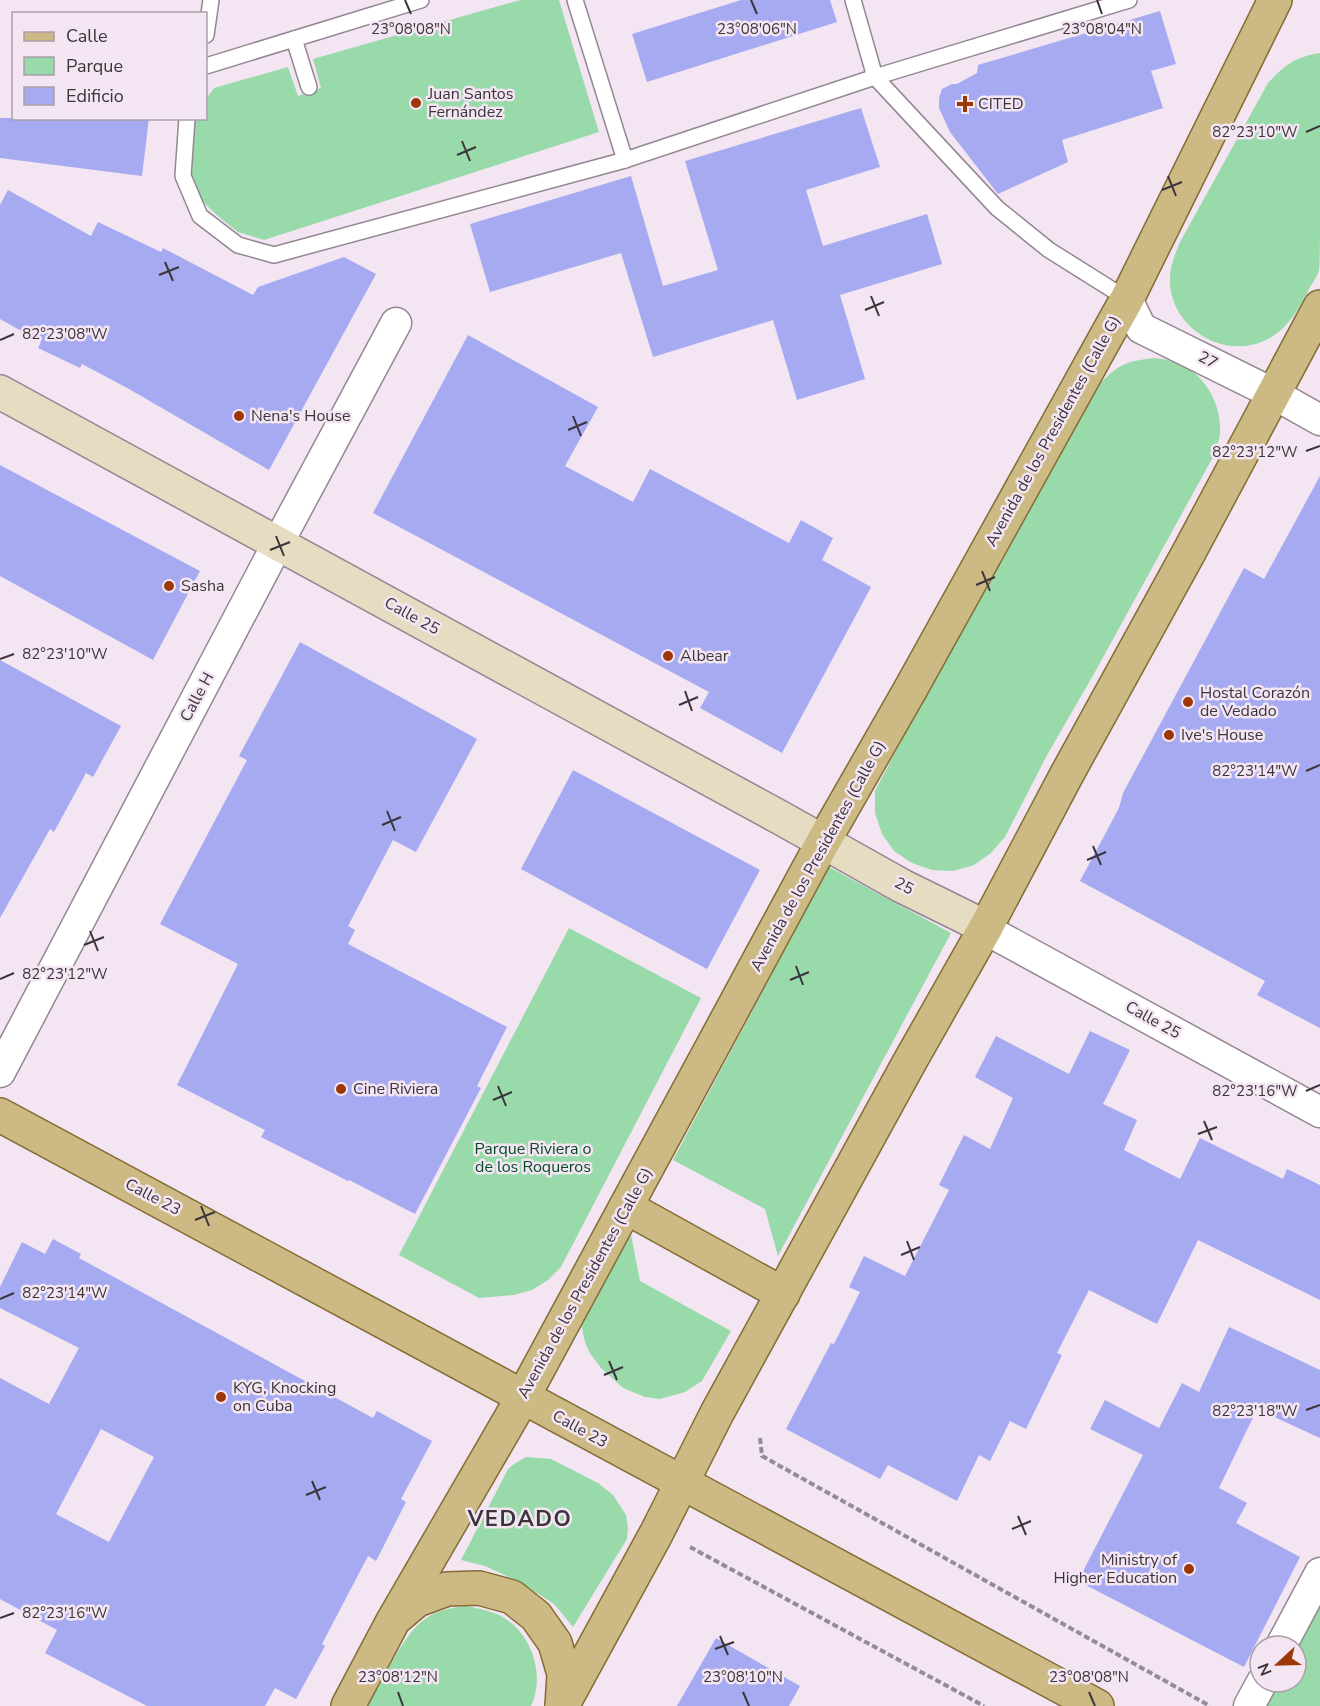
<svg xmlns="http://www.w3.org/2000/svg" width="1320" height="1706" viewBox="0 0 1320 1706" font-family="'Nunito Sans',sans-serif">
<rect width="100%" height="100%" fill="#f4e5f3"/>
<g fill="#99daaa">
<polygon points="520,0 559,0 599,132 264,240 238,232 219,217 202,201 194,185 187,156 191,133 196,119 206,118 206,99 214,88 288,67 298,96 321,88 313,59"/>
<path d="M 1320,53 C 1320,108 1320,162 1320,217 C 1320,228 1320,262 1319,271 C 1317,277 1313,282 1310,287 C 1300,307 1289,328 1268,339 C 1227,361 1174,331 1170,285 C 1169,269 1174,256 1180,242 L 1268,83 C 1285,65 1295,57 1320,53 Z"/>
<path d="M 1155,358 C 1162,359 1171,360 1178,363 C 1206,375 1222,405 1220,434 C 1219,442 1215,450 1213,457 L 1095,672 L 1046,757 L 1005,837 L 991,853 L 974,865 L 953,871 L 932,870 L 912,863 L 894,851 L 882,834 L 875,813 L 875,791 L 920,705 L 1097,387 C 1117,365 1125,361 1155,358 Z"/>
<polygon points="829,867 951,933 778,1256 765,1209 673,1160"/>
<polygon points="569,928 701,998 561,1267 548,1280 532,1290 514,1295 479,1298 399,1255"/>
<polygon points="631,1235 640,1281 731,1331 702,1381 685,1392 660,1399 645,1397 623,1388 601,1368 589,1352 585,1342 580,1319"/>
<polygon points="526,1457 551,1459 598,1483 613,1495 626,1515 628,1528 627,1539 573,1627 554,1604 520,1582 485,1566 461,1560 508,1469 514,1464"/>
<polygon points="1320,1578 1320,1706 1254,1706 1266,1682 1296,1682 1296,1646"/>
<path d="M 466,1606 C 480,1609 494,1611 506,1619 C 533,1637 545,1676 531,1706 L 368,1706 C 382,1682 403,1634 425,1619 C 437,1610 452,1608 466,1606 Z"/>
</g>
<g fill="#a5aaf1" fill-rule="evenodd">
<polygon points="741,0 830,0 837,22 647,82 632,34"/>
<polygon points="1160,11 1176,64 1151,71 1163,108 1062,140 1068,162 998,194 950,132 939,108 939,98 942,89 952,84 957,84 977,73 978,65"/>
<polygon points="861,108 880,167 806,190 823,246 927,214 942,264 840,295 865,379 797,400 773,320 653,357 621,253 490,292 470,224 631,176 663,286 718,270 685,161"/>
<polygon points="0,118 149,118 142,176 0,158"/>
<polygon points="8,190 91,236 98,222 161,252 163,248 253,295 258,287 344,257 376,274 269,470 129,389 82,364 80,368 38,348 41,342 0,319 0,205"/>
<polygon points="468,335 598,407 565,466 633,502 650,469 789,543 801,520 833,538 822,560 871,587 782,753 700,708 709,692 373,513"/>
<polygon points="0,465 200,571 153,660 0,576"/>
<polygon points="1320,476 1320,1028 1257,995 1265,981 1080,881 1119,808 1123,793 1244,568 1264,579"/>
<polygon points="300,642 477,739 416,852 393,840 348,926 355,930 348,944 507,1027 477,1086 481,1088 415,1214 349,1180 348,1181 261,1137 265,1130 177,1085 238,964 160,924 247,760 239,756"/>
<polygon points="0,660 121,726 93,777 86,773 54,832 50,829 0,918"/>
<polygon points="573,770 760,870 707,969 521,869"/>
<polygon points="1090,1031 1130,1050 1103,1104 1137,1120 1124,1150 1180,1179 1200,1138 1283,1179 1287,1169 1320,1185 1320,1300 1198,1240 1157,1324 1089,1290 1057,1353 1062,1355 1026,1429 1010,1421 990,1461 979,1455 957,1501 888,1465 880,1479 786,1429 831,1343 834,1344 860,1292 849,1287 864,1256 905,1276 949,1190 939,1185 964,1135 990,1149 1013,1098 975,1077 996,1036 1069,1074"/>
<path d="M 53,1239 L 81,1254 L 79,1258 L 373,1418 L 377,1411 L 432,1441 L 401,1499 L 406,1502 L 376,1561 L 368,1556 L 322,1644 L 325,1646 L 296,1699 L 275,1688 L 265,1706 L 147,1706 L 45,1653 L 57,1630 L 0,1599 L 0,1378 L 49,1404 L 79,1348 L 0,1308 L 0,1287 L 22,1242 L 45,1254 ZM 101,1429 L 154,1457 L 109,1542 L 56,1514 Z"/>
<polygon points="1229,1327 1320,1370 1320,1438 1257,1409 1219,1488 1247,1503 1236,1523 1300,1557 1244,1667 1078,1581 1143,1455 1090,1429 1105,1400 1159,1428 1182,1383 1199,1392"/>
<polygon points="716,1638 800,1686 789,1706 677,1706"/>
</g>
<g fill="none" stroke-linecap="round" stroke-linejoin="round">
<defs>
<g id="lane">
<polyline points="575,0 625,160"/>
<polyline points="853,0 875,77 997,208 1049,250 1127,299"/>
<polyline points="206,35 211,0"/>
<polyline points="294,39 309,87"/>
<polyline points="206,66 421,0"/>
<polyline points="187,118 183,176 200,216 238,245 274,255 625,160 875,77 1129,0"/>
</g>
<g id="street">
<polyline points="1127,299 1141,328 1274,394 1320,420"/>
<polyline points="985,929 1320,1112"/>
<polyline points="0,1072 278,543 396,323"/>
<polyline points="1281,1646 1320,1573"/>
<polyline points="1249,1706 1262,1682"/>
</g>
<polyline id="secondary" points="0,392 781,818 902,886 969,919 985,929"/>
<g id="primary">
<path d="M 0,1115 C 366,1312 731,1510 1097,1706"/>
<polyline points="626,1207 783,1294"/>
<polyline points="398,1616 417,1600 447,1589 479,1588 512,1597 536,1616 555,1643 564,1674 562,1706"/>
<polyline points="348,1706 393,1621 523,1397 823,842 910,690 1127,299 1275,0"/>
<polyline points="562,1706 656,1534 717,1413 909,1063 985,929 1067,774 1188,554 1320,307"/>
</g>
</defs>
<use href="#lane" stroke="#948692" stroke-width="18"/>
<use href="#street" stroke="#948692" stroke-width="33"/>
<use href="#secondary" stroke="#948692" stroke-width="36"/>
<use href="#primary" stroke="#836d34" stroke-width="36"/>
<g stroke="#958b95" stroke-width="4" stroke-dasharray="6 3" stroke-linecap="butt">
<polyline points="760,1438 762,1456 1210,1706"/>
<polyline points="690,1547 984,1706"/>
</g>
<use href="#lane" stroke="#fff" stroke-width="15"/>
<use href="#street" stroke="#fff" stroke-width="30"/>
<use href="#secondary" stroke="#e6dcc1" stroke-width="33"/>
<use href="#primary" stroke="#ccb983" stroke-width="33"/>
</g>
<path fill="none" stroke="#3b353b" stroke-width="2" d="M 405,0 L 411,14M 751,0 L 757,14M 1097,0 L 1102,14M 1306,132 L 1320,126M 462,141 L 470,161M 457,155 L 476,147M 1168,176 L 1176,196M 1162,190 L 1182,182M 165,262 L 173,281M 159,275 L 179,267M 871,296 L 879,316M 865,310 L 884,302M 0,340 L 14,334M 573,416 L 581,436M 568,430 L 587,422M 1306,451 L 1320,446M 276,536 L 284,556M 270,550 L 290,542M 982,571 L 990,591M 976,585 L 995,577M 0,659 L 14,654M 685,691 L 692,711M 679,705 L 698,697M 1306,771 L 1320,765M 387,811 L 395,831M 382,825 L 401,817M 1093,846 L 1101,865M 1087,860 L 1106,852M 90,931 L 98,951M 84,945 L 104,937M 796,966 L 803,985M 0,979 L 14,973M 790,980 L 809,972M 498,1086 L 506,1106M 1306,1091 L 1320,1085M 493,1100 L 512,1092M 1204,1121 L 1212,1140M 1198,1134 L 1217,1127M 201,1206 L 209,1226M 195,1220 L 215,1212M 907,1241 L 914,1260M 901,1255 L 920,1247M 0,1299 L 14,1293M 609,1361 L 617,1380M 604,1375 L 623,1367M 1306,1410 L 1320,1405M 312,1481 L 320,1500M 306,1495 L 326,1487M 1018,1516 L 1026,1535M 1012,1529 L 1031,1521M 0,1618 L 14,1613M 720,1636 L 728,1655M 715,1649 L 734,1642M 398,1692 L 403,1706M 743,1692 L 749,1706M 1089,1692 L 1095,1706"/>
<g fill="#9c3708" stroke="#f4e5f3" stroke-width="2">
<circle cx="416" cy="103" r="6"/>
<path d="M962 95h6v6h6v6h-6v6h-6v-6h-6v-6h6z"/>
<circle cx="239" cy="416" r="6"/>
<circle cx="169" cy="586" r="6"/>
<circle cx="668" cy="656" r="6"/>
<circle cx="1188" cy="702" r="6"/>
<circle cx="1169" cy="735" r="6"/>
<circle cx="341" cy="1089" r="6"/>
<circle cx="221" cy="1397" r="6"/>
<circle cx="1189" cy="1569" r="6"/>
</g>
<g text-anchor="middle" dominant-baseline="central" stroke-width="5" stroke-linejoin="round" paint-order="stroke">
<g font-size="16" fill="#3b353b" stroke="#f4e5f3" text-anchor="start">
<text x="428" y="94">Juan Santos<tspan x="428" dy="18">Fernández</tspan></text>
<text x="978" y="104">CITED</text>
<text x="251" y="416">Nena's House</text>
<text x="181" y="586">Sasha</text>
<text x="680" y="656">Albear</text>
<text x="1200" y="693">Hostal Corazón<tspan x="1200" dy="18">de Vedado</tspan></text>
<text x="1181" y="735">Ive's House</text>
<text x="353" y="1089">Cine Riviera</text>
<text x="233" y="1388">KYG, Knocking<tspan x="233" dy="18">on Cuba</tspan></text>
<text x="1177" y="1560" text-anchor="end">Ministry of<tspan x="1177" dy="18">Higher Education</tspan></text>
</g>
<g font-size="16" fill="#3b353b" stroke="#f4e5f3">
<text transform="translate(1208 360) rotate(27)">27</text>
<text transform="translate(1053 431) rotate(-61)">Avenida de los Presidentes (Calle G)</text>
<text transform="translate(412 616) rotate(29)">Calle 25</text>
<text transform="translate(197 697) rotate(-62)">Calle H</text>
<text transform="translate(818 856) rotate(-61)">Avenida de los Presidentes (Calle G)</text>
<text transform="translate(904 886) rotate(28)">25</text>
<text transform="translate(1153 1020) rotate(29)">Calle 25</text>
<text transform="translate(153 1197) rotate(28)">Calle 23</text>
<text transform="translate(585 1283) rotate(-61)">Avenida de los Presidentes (Calle G)</text>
<text transform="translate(580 1429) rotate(29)">Calle 23</text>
</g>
<g font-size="16" fill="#034c24" stroke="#f4e5f3">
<text x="533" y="1149">Parque Riviera o<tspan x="533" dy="18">de los Roqueros</tspan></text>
</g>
<g font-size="22" font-weight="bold" letter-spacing="1.5" fill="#3b353b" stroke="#f4e5f3">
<text x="520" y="1519">VEDADO</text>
</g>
</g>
<g font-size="15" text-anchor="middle" fill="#3b353b" stroke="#f4e5f3" stroke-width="5" stroke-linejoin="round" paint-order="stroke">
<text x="411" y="34">23°08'08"N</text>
<text x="757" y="34">23°08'06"N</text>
<text x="1102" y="34">23°08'04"N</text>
<text x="1255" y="137">82°23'10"W</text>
<text x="65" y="339">82°23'08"W</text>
<text x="1255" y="457">82°23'12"W</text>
<text x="65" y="659">82°23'10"W</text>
<text x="1255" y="776">82°23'14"W</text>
<text x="65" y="979">82°23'12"W</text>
<text x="1255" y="1096">82°23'16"W</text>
<text x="65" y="1298">82°23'14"W</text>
<text x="1255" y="1416">82°23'18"W</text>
<text x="65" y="1618">82°23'16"W</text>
<text x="398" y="1682">23°08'12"N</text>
<text x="743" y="1682">23°08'10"N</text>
<text x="1089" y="1682">23°08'08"N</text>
</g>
<rect x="12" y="12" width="195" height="108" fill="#f4e5f3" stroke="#aa9fa9" stroke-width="1.5"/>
<rect x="24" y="32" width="30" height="9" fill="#ccb983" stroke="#aa9fa9" stroke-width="1.5"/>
<text x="66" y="42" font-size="18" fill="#3b353b">Calle</text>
<rect x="24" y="57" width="30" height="18" fill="#99daaa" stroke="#aa9fa9" stroke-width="1.5"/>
<text x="66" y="72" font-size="18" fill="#3b353b">Parque</text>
<rect x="24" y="87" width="30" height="18" fill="#a5aaf1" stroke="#aa9fa9" stroke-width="1.5"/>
<text x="66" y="102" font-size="18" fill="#3b353b">Edificio</text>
<g transform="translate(1278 1664) rotate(248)"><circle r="28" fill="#f4e5f3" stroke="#aa9fa9" stroke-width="1.5"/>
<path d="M0-4.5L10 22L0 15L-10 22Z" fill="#9c3708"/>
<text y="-9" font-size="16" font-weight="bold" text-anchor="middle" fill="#3b353b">N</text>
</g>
</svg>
